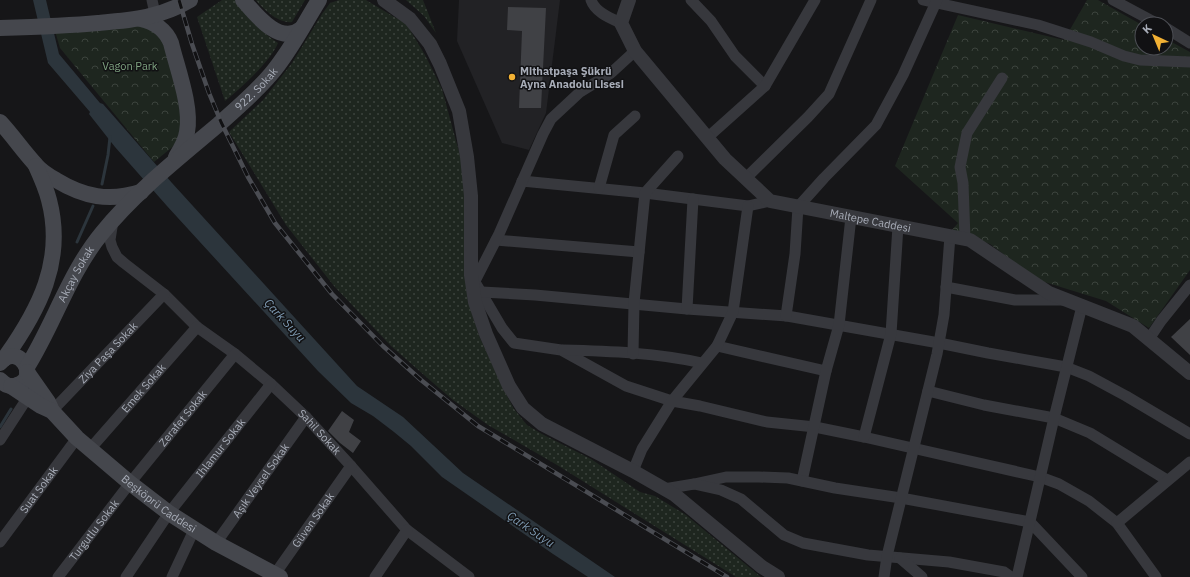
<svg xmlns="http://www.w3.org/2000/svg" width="1190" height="577" viewBox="0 0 1190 577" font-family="'IBM Plex Sans',sans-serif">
<defs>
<pattern id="grass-dots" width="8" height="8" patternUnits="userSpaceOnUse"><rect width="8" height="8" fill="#1e261f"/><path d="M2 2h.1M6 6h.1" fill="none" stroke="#3c433d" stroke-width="1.8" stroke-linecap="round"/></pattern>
<pattern id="forest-crowns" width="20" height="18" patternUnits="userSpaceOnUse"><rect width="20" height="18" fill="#1e261f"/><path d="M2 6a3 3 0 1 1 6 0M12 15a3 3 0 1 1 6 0" fill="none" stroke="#3c433d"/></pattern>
</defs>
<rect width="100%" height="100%" fill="#161618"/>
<polygon fill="#222225" points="459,0 560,0 546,113 529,150 502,143 457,41"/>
<g fill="url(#grass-dots)">
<path d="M 222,0 L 235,0 C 247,16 261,32 278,43 C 271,61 240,89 225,101 L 197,17 Z"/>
<path d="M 256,0 L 305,0 L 292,22 C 279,24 263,9 256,0 Z"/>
<polygon points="339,0 366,0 396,18 404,20 425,55 442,89 462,163 467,191 471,311 480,338 506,394 514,409 527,425 542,434 591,459 640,492 655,496 686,515 761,577 736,577 557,465 488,425 453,400 432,382 391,346 334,286 286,225 229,132 263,100 292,63 322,14 330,3"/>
<polygon points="406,0 423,0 436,33 424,16"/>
</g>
<g fill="url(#forest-crowns)">
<polygon points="1087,0 1098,0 1142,25 1142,48 1166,48 1166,39 1190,52 1190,270 1149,328 1106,301 1038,280 990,244 952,230 958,223 895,166 958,15 1064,40"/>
<polygon points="155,20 169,42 186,136 154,162 60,48 55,31"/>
</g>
<polygon fill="#2c353c" points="33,0 46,0 59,54 100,103 103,104 172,183 357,386 403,417 463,473 615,577 588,577 553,554 442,477 411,446 394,432 373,416 351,403 318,371 167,206 115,147 89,114 90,112 48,63"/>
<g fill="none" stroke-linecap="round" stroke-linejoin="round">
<g stroke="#2c353c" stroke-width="3">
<polyline points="102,184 108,155 110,137"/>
<polyline points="77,242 93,206"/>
<polyline points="0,427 11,409"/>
</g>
</g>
<g fill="#404145">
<polygon points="508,7 546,8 541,108 519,108 522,31 507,30"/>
<polygon points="1190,319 1190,355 1171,337"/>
<polygon points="342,411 354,420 349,432 361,441 353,453 340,443 328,431"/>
</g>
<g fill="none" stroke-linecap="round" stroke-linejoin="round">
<g stroke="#37383d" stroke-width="11">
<polyline points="152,0 154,9"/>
<path d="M 591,0 C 595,12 610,18 621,23"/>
<polyline points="691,0 711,21 735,56 765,86"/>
<polyline points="923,0 1038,25 1091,42 1124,56 1140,60 1190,62"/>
<polyline points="1113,0 1158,24"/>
<polyline points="1166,28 1190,43"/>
<polyline points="707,138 765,86 815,0"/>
<polyline points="746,178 808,117 829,94 871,0"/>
<polyline points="522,181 645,193 748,206 770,201"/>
<polyline points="599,188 614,135 635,116"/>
<path id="s1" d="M 113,221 L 110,240 L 112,247 L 117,257 L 124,263 L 164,294 L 197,327 L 235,354 L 271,384 L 306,417 L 351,466 L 407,530 L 469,577"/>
<polyline points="965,239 963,183 960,167 967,133 1002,78"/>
<polyline points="496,240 639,252"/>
<polyline points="472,277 502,328 514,343 561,350 626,386 672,401 700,406 767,422 815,427 864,437 1040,477 1059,484 1089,501 1117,523 1156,577"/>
<polyline points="475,281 499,234 543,134 551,119 580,92 611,73 635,51"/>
<polyline points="946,287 1015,300 1063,300"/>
<polyline points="482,292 535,295 687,309 787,316 939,343 988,353 1066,367 1089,376 1126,396 1190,434"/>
<polyline points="687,309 693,199"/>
<polyline points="786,316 795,254 798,207 824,178 876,125 903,75 937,0"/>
<polyline points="1149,339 1161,321 1190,285"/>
<polyline points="717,346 826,371"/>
<path d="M 563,350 C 609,351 658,353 702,363"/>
<polyline points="633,354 634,303 645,193 678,156"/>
<polyline points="928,391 984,405 1054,418 1090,433 1167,480"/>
<path id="s2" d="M 52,411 L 164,294"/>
<polyline points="864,437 891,334 898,226"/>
<polyline points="0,440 28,397"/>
<path id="s3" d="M 90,449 L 197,327"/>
<polyline points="633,471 642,449 672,401 717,346 733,312 748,206"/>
<polyline points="802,481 826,371 839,325 851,217"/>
<polyline points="694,484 726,477 759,477 788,478 835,488 901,498 1030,522 1082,577"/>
<polyline points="664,489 694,484 721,490 741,499 784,535 803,543 868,555 949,562 1004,572 1011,577"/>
<polyline points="1117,523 1190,462"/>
<path id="s4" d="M 0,542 L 77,438"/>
<path id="s5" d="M 216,543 L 306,417"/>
<polyline points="900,558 922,577"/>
<path id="s6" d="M 275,574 L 351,466"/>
<path id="s7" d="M 58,577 L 130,483 L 235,354"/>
<path id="s8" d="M 126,577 L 169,513 L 271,384"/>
<polyline points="172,577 194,530"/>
<polyline points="375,577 407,530"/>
<polyline points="884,577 887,556 937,354 944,315 950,236"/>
<polyline points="1017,577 1054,418 1082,306"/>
</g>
<g stroke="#37383d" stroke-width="14">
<polyline points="384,0 410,19 430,44 440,64 459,111 467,157 471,196 471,275 475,302 486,334 509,386 523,408 542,424 633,471 675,495 762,567 778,577"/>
<path id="s9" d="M 629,0 L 621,23 L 635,51 L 725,159 L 770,201 L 970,240 L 1049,293 L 1133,326 L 1190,373"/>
</g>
<g stroke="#45474d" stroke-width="16">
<path d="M 243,0 C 256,15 280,46 301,29"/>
<path d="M 141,19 C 154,22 166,30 171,43 C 177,68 192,107 187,132 C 186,141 181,149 176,157"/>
<path d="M 0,28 C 33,27 66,26 98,23 C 132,20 160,18 190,0"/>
<path d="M 0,122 C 13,136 23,151 36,165 C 41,171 49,176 56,180 C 84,197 109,202 141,192"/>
<path d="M 4,359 C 39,310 65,261 49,200 C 46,188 41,177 36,166"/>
<path d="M 0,363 C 18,341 41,378 17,385 C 10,388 5,385 0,380"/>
<path id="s10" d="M 27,367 C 54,324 69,273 102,233 C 134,193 180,157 219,124 C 237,108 256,92 271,74 C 290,52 304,24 319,0"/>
<polyline points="27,372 48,402 52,411"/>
<path id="s11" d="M 11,386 L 41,406 L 52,411 L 77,438 L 130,483 L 169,513 L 216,543 L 280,577"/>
</g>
<defs>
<polyline id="rail" points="179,0 192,44 209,93 221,122 248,177 275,223 332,294 383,346 421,380 478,426 727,577"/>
</defs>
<use href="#rail" stroke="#4a4c52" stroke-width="4.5"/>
<use href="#rail" stroke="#111113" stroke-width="3" stroke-dasharray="9" stroke-linecap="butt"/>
</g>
<circle fill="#f2b134" stroke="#111113" stroke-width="1.5" cx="512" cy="77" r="4"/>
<g text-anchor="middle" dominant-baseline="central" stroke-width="3" stroke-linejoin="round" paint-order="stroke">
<g font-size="11" fill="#7fa381" stroke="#111113">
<text x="130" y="66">Vagon Park</text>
</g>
<g font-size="11" font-weight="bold" fill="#a8adb8" stroke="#111113" text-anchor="start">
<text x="520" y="71">Mithatpaşa Şükrü<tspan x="520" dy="13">Ayna Anadolu Lisesi</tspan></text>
</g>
<g font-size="11" fill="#a8adb8" stroke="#111113">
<text stroke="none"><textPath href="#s10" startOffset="365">922. Sokak</textPath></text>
<text stroke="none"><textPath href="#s9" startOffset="360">Maltepe Caddesi</textPath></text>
<text stroke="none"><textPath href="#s10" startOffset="105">Akçay Sokak</textPath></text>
<text stroke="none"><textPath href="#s2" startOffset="81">Ziya Paşa Sokak</textPath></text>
<text stroke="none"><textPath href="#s3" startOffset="81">Emek Sokak</textPath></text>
<text stroke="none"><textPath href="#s7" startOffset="202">Zerafet Sokak</textPath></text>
<text stroke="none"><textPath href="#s1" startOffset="306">Sahil Sokak</textPath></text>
<text stroke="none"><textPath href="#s8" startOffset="160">Ihlamur Sokak</textPath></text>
<text stroke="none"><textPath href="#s5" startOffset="77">Aşık Veysel Sokak</textPath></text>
<text stroke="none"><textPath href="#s4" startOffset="65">Suat Sokak</textPath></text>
<text stroke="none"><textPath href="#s11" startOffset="190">Beşköprü Caddesi</textPath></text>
<text stroke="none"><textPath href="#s6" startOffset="66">Güven Sokak</textPath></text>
<text stroke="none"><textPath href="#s7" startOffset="59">Turgutlu Sokak</textPath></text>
</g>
<g font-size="12" font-style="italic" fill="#7f9bb3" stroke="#111113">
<text transform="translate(285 320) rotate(47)">Çark Suyu</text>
<text transform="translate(531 529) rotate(34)">Çark Suyu</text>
</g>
</g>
<g transform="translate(1154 36) rotate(316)"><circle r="19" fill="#111113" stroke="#4d4f55"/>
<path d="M0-3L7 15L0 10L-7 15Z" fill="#f2b134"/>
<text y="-6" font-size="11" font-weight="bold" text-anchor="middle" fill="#a8adb8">K</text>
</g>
</svg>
